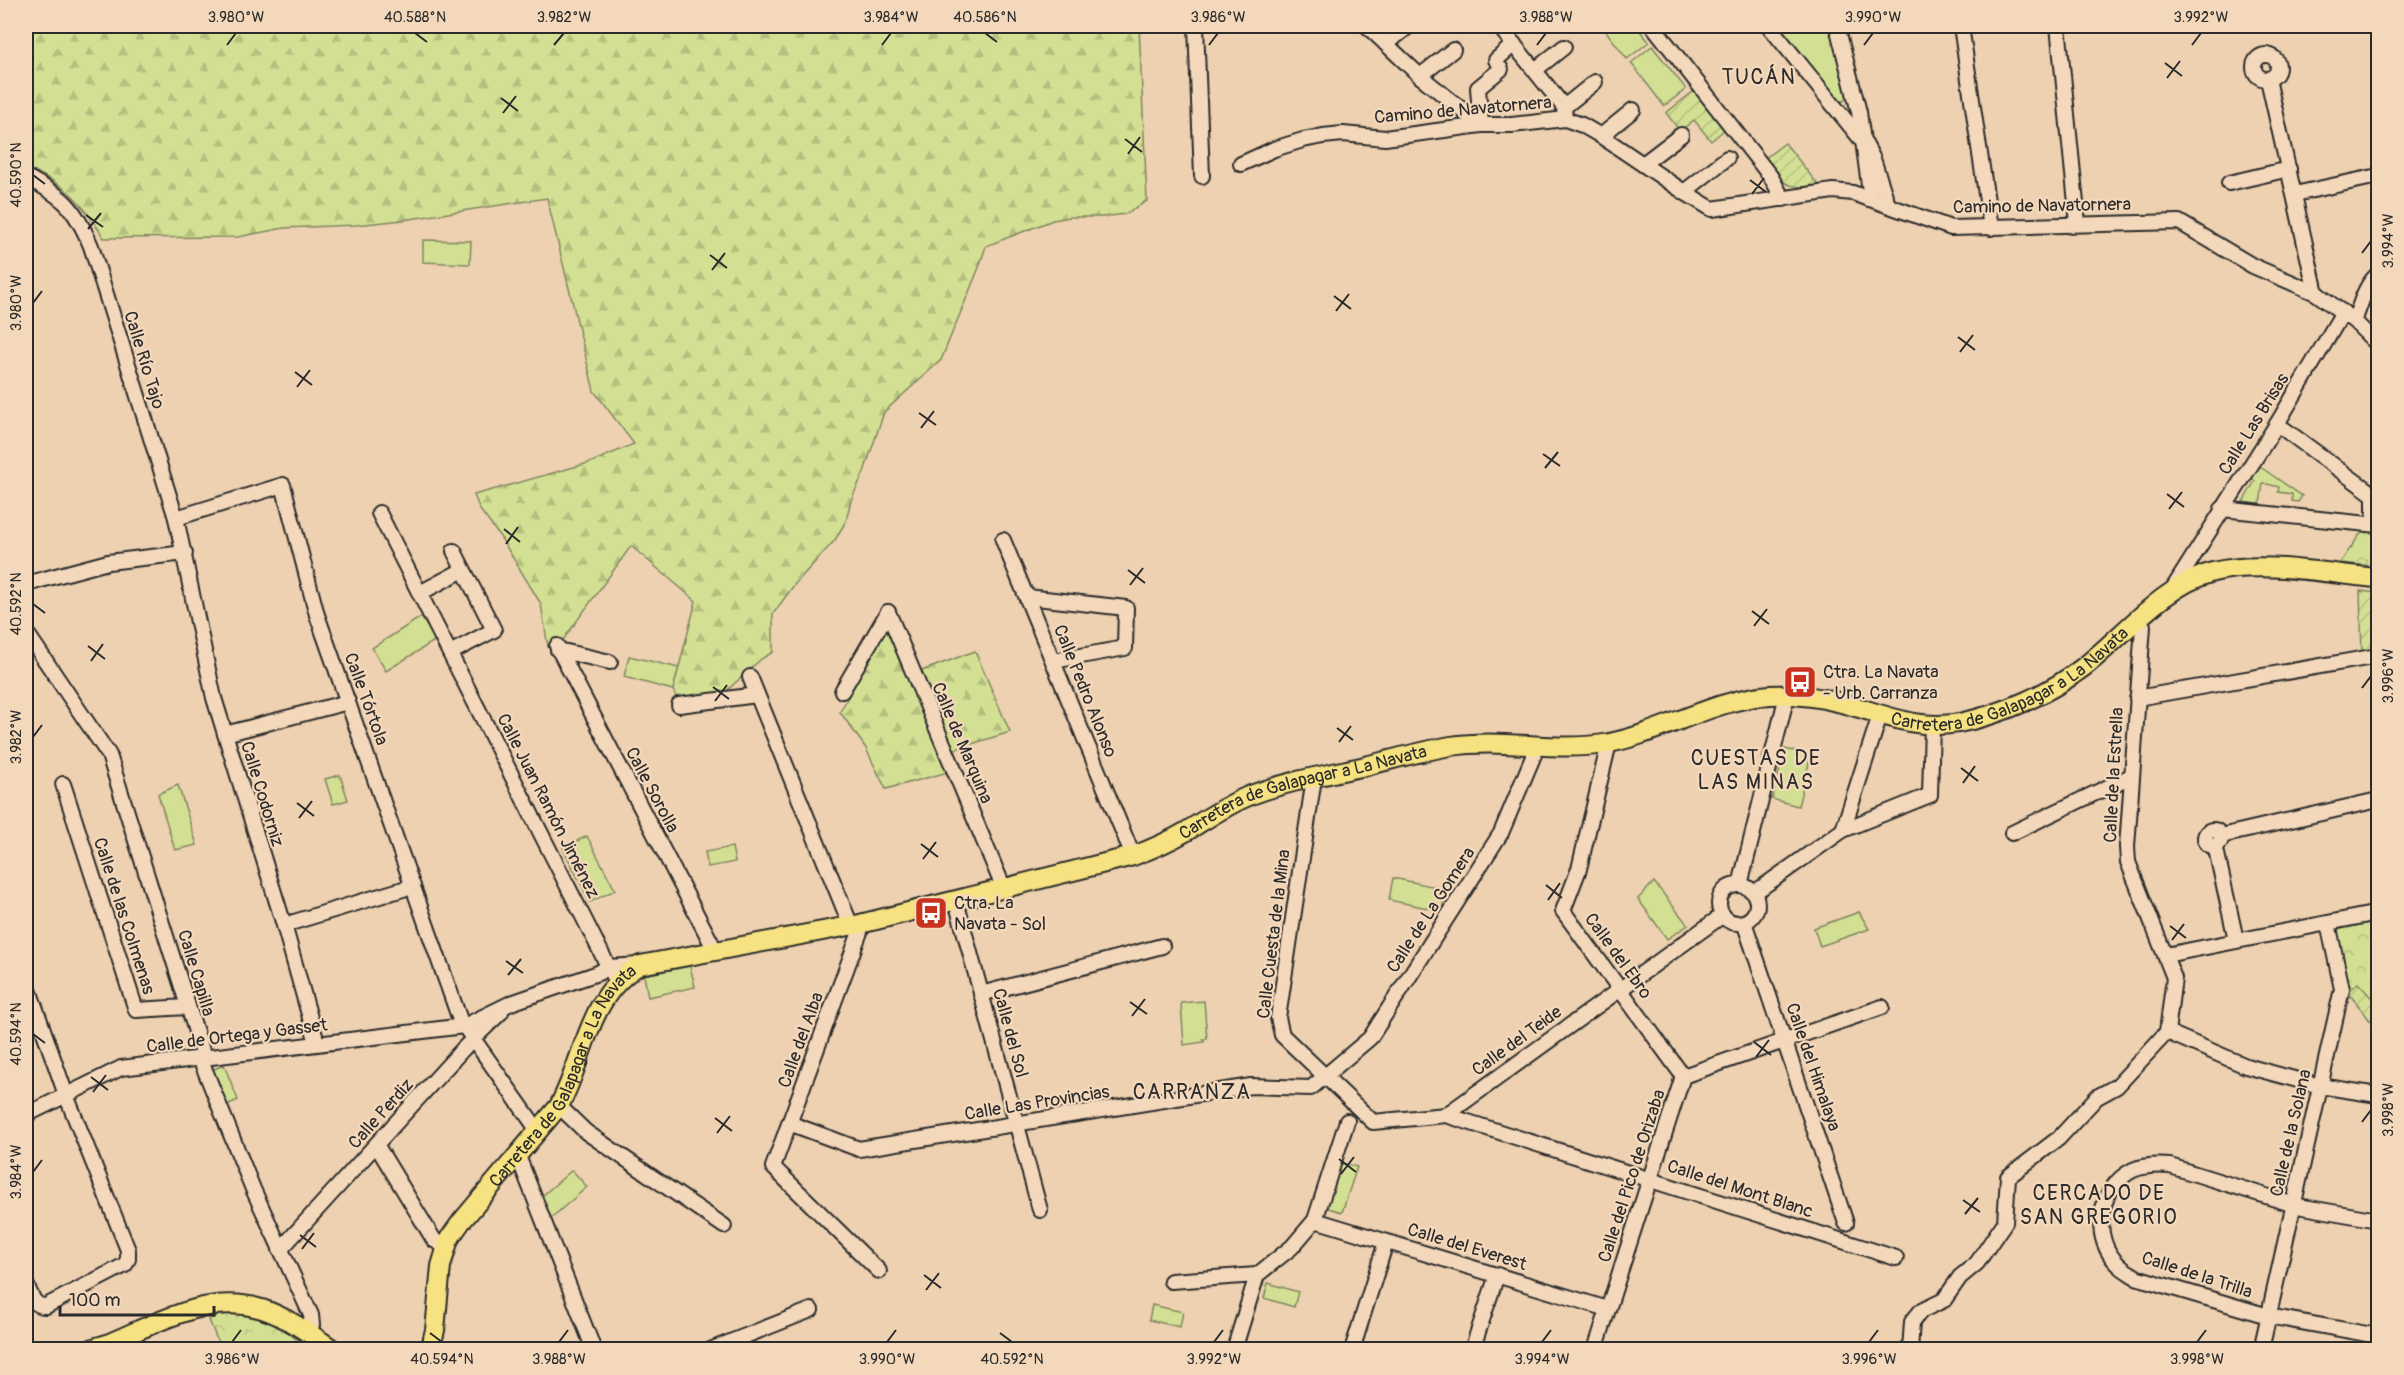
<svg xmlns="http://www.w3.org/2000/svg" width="2404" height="1375" viewBox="0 0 2404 1375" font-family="Pangolin,sans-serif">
<defs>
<pattern id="forest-firs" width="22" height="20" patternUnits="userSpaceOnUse" patternTransform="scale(1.5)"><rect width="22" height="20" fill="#d3e093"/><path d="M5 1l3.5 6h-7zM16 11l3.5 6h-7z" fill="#b5c07f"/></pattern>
<pattern id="park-crowns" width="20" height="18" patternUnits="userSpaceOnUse" patternTransform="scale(1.5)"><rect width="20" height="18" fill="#d3e093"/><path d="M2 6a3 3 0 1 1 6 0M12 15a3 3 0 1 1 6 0" fill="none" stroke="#b5c07f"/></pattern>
<pattern id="garden-furrows" width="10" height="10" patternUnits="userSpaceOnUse" patternTransform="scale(1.5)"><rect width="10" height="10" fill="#d3e093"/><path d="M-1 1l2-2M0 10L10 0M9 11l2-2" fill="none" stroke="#b5c07f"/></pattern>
</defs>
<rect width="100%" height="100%" fill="#edd1b0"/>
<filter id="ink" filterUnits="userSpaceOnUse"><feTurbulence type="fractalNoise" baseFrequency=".0167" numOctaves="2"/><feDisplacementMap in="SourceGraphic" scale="12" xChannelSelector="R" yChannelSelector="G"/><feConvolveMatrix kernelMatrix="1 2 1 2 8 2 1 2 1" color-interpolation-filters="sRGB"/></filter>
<g filter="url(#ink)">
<g fill="#d3e093" stroke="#7f865f" stroke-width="1.5">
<polygon points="1602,26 1636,26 1649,42 1627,59"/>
<polygon points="1780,26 1829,26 1848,99 1840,102"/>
<polygon points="1652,46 1686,89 1664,106 1631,63"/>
<polygon points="423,240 471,241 470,264 423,262"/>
<polygon points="2259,466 2302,496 2298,502 2292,501 2292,494 2278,492 2279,487 2263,483 2260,504 2243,502 2255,481 2251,478"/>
<polygon points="421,617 436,640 386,671 372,648"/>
<polygon points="629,656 679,668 673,690 624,677"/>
<polygon points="1785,749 1811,755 1798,806 1772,799"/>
<polygon points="340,775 348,800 333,804 325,779"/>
<polygon points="178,785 197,845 175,850 158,794"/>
<polygon points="587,836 615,890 590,902 563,848"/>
<polygon points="732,847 735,862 708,867 705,852"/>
<polygon points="1393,878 1446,889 1442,911 1389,900"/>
<polygon points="1654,882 1688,925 1667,939 1638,899"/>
<polygon points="1859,912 1869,929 1820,946 1814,928"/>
<polygon points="690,966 695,987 648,997 644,975"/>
<polygon points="1204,1001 1207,1039 1203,1039 1204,1042 1184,1045 1181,1003"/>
<polygon points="224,1065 238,1100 224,1106 209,1071"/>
<polygon points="1339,1162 1357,1167 1342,1212 1325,1207"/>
<polygon points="572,1170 587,1187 550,1219 541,1197"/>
<polygon points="1268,1283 1298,1292 1294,1307 1264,1298"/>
<polygon points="1152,1305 1183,1312 1180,1327 1149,1320"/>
</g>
<g fill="url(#forest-firs)" stroke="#7f865f" stroke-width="1.5">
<path d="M 26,26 L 1139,26 L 1147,201 L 1125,214 L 1103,217 L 1070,217 L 1053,220 L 986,246 L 978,270 L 941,360 L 884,412 L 864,472 L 851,500 L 846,521 L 835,540 L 794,585 L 773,614 L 773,652 L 761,659 L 723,694 L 678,701 L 673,690 L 696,601 L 631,546 L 563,640 L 548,647 L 541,604 L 501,538 L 480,510 L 474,495 L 592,462 L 634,444 L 594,391 L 547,198 L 403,220 L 356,225 L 284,228 L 238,237 L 104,238 C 81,201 67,184 26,168 Z"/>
<polygon points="889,627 948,772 886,789 865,747 840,712 885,628"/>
<polygon points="975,651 1010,732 952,750 919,672"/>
</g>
<g fill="url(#park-crowns)" stroke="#7f865f" stroke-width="1.5">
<polygon points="2363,530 2378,531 2378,562 2376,566 2340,563"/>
<polygon points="2378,921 2378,1028 2376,1028 2348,992 2337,930"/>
<path d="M 230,1314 C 259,1316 288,1325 304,1349 L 221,1349 L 209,1320 L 219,1315 Z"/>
</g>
<g fill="url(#garden-furrows)" stroke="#7f865f" stroke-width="1.5">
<polygon points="1694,91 1724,130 1711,141 1694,120 1680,131 1666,113"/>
<path d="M 1785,143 L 1819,186 C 1787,190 1783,184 1764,159 Z"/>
<polygon points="2360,591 2377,593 2378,649 2362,653"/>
<polygon points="2358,983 2378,1005 2378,1028 2376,1028 2348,992"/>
</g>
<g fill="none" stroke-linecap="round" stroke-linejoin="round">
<defs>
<g id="minor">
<polyline points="1196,26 1202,176"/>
<polyline points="1367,26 1420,76 1481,125"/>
<polyline points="1510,26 1503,31 1564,107 1565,119"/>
<polyline points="1653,26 1771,177 1783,199"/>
<polyline points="1769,26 1865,144 1873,159 1888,205"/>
<polyline points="1837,26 1859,112 1870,192 1869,199"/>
<polyline points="1961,26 1991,228"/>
<polyline points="2058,26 2078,223"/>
<polyline points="1386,44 1409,26"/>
<circle cx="2266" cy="67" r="12"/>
<polyline points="1496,60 1514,44"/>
<polyline points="1535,70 1564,47"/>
<polyline points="1420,76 1453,50"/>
<polyline points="2268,79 2316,293"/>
<polyline points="2378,82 2378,84"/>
<polyline points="1564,107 1595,82"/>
<polyline points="1481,125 1478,88 1501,69"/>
<polyline points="1601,136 1633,110"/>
<polyline points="1241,164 1274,149 1303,140 1323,136 1343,134 1385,138 1481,125 1512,125 1565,119 1582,125 1601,136 1684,192 1712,209 1833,191 1853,193 1951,228 2179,222 2253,266 2316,293 2354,321 2378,345"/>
<polyline points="1643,164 1681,135"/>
<path d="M 26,177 C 64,197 74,206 91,246 L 176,518 L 214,698 L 284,925 L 317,1043"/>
<polyline points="2229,183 2289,169"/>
<polyline points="1684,192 1727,158"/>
<polyline points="2295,194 2378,176"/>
<path d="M 2354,321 C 2361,305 2364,286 2378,274"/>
<polyline points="2277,424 2374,495 2374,524"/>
<polyline points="2222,509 2378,525"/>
<polyline points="379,513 612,974"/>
<polyline points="176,518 283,485 317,615 460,1020 539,1132"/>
<polyline points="1003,540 1133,856"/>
<polyline points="26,584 108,562 185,553"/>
<polyline points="2172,590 2277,424 2343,312"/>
<polyline points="420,593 463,570"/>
<polyline points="1027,597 1126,608 1125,648 1053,661"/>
<polyline points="888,612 1004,889"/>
<polyline points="2138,620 2143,626 2127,847 2128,862 2174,978 2167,1032"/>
<polyline points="26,632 109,755 204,1057 202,1063 253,1189 311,1315 312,1325 307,1332"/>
<polyline points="557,646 715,950"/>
<polyline points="558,650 610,662"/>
<polyline points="450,653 494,630 454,551"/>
<polyline points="750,677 851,926"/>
<polyline points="842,691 888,612"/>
<polyline points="2137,698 2378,656"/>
<polyline points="679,705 757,695"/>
<polyline points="225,734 348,702"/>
<polyline points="1609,743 1579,869 1563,911 1683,1076"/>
<polyline points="1314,778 1278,1018 1282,1035 1373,1122 1446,1115 1723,915"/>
<polyline points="63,784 136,1010 187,1007"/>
<polyline points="1843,830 1880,715"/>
<circle cx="2213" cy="838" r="8"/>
<polyline points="2012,833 2131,776"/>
<polyline points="2221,836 2378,800"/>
<polyline points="2215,845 2236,940"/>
<polyline points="1740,885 1787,695"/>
<circle cx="1738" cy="904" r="19"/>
<polyline points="1754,893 1843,830 1930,795 1932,725"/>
<polyline points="956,901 1040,1210"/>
<polyline points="1744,922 1846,1223"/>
<polyline points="860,924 860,932 773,1167 879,1271"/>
<polyline points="284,925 413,886"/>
<polyline points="2166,955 2378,913"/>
<path d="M 26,981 L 66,1095 L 128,1250 L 128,1259 L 125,1265 L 46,1306 C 33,1307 31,1294 26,1284"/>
<polyline points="981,994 1162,946"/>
<polyline points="2167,1032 2246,1066 2320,1086 2378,1095"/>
<polyline points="559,1106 586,1132 724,1226"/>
<polyline points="26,1115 121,1068 464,1026 511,1003 598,973 609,967 640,965"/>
<polyline points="1446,1115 1896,1258"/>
<polyline points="789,1123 859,1149 1251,1086 1311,1088 1370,1038 1501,833 1538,745"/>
<polyline points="377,1146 434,1240 446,1247"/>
<polyline points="518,1156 594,1350"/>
<polyline points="1315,1220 1608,1309"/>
<path d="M 2378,1220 L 2298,1206 L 2170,1166 C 2157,1165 2145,1165 2133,1170 C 2097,1188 2090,1240 2120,1266 C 2124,1270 2130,1273 2136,1277 L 2268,1316 L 2378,1336"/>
<polyline points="280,1250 463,1049 501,1012"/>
<polyline points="1171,1281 1257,1275"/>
<polyline points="710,1350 811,1310"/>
<polyline points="1234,1350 1257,1275 1292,1247 1315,1220 1347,1121"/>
<polyline points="1352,1350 1386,1242"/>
<polyline points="1472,1350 1497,1275"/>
<polyline points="1595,1350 1683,1076 1882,1007"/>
<polyline points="1910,1350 1912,1322 1921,1311 1944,1300 1960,1277 1977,1263 2005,1222 2008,1177 2059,1138 2097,1097 2117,1086 2167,1032"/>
<polyline points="2261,1350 2342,989 2328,923"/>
</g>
<g id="major">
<path d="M 89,1350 C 95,1347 101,1346 107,1344 C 155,1324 208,1292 262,1309 C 287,1317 312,1335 334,1350"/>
<path id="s1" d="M 430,1350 L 435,1330 L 441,1266 L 449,1239 L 461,1222 L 559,1106 C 585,1058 588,994 640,965 L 860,924 L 1133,856 C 1152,849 1170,841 1187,831 C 1208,818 1228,804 1251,795 C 1286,782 1324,775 1361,767 C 1391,760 1421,751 1451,746 C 1502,738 1553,752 1604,744 C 1661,734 1711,700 1770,695 C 1794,694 1819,697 1842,703 C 1881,713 1917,731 1959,723 C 2003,714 2049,694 2085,666 C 2124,635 2164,585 2213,572 C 2261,560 2329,574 2378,578"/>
</g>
</defs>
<use href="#minor" stroke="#2b2b2b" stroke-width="18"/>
<use href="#major" stroke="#2b2b2b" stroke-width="22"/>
<use href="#minor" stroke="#f4d8bb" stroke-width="14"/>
<use href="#major" stroke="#f6e281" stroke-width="18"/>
</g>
</g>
<path fill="none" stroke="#2b2b2b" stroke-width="2" d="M 415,33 L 427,42M 985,33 L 997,42M 227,45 L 236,33M 554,45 L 564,33M 882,45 L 891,33M 1209,45 L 1218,33M 1537,45 L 1546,33M 1864,45 L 1873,33M 2192,45 L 2201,33M 2165,63 L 2182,76M 2167,78 L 2180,61M 501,98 L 518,111M 503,113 L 516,96M 1125,139 L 1142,152M 1128,154 L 1140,137M 33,175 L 45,184M 1750,180 L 1766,192M 1752,194 L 1764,178M 86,215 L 103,227M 88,229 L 101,213M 2362,253 L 2371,241M 710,255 L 727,268M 712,270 L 725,253M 1334,296 L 1351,309M 33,303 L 42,291M 1336,311 L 1349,294M 1958,337 L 1975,350M 1960,352 L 1973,335M 295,372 L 312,385M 297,387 L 310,370M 919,413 L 936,425M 921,428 L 934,411M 1543,454 L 1560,466M 1545,468 L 1558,452M 2167,494 L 2184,507M 2169,509 L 2182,492M 504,529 L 520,542M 506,544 L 518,527M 1128,570 L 1145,583M 1130,585 L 1143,568M 33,604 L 45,613M 1752,611 L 1769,624M 1754,626 L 1767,609M 88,646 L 105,659M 91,661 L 103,644M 713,687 L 729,699M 2362,688 L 2371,676M 715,701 L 727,685M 1337,728 L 1353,740M 33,737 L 42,725M 1339,742 L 1351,726M 1961,768 L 1978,781M 1963,783 L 1975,766M 297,803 L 314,816M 299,818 L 312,801M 921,844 L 938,857M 923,859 L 936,842M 1546,885 L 1562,898M 1548,900 L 1560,883M 2170,926 L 2186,938M 2172,940 L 2184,924M 506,961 L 523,973M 508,975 L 521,959M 1130,1002 L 1147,1014M 1132,1016 L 1145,999M 33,1034 L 45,1043M 1754,1042 L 1771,1055M 1756,1057 L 1769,1040M 91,1077 L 108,1090M 93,1092 L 106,1075M 715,1118 L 732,1131M 2362,1122 L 2371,1110M 717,1133 L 730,1116M 1339,1159 L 1356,1172M 33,1172 L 42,1160M 1341,1174 L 1354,1157M 1963,1200 L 1980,1212M 1965,1214 L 1978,1198M 300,1235 L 316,1247M 302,1249 L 314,1233M 924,1275 L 941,1288M 926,1290 L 939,1273M 430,1333 L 442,1342M 1000,1333 L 1012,1342M 232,1342 L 241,1330M 559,1342 L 568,1330M 887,1342 L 896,1330M 1214,1342 L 1223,1330M 1542,1342 L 1551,1330M 1869,1342 L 1878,1330M 2197,1342 L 2206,1330"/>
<defs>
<symbol id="bus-square" viewBox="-11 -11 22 22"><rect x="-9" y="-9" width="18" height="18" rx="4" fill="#c8321e" stroke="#f4d8bb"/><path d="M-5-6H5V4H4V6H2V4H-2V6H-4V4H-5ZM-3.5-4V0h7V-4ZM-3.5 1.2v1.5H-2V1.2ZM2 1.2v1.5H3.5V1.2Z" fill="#fff"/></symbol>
</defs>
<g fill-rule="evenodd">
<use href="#bus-square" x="1781" y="663" width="38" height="38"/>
<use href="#bus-square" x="912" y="894" width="38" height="38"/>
</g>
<g text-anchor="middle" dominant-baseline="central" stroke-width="4.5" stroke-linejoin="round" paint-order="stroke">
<g font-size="18" fill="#2b2b2b" stroke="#f4d8bb">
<text transform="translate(1463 110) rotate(-5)">Camino de Navatornera</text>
<text transform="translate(2042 206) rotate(-1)">Camino de Navatornera</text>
<text transform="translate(144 360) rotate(73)">Calle Río Tajo</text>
<text transform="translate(2254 424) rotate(-58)">Calle Las Brisas</text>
<text stroke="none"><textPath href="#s1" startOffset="1878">Carretera de Galapagar a La Navata</textPath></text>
<text transform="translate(1085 691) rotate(68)">Calle Pedro Alonso</text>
<text transform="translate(366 699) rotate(70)">Calle Tórtola</text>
<text transform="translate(962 743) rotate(67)">Calle de Marquina</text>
<text transform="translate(2114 775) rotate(-87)">Calle de la Estrella</text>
<text transform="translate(652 790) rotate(62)">Calle Sorolla</text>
<text transform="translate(262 794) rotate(73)">Calle Codorniz</text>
<text stroke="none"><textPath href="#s1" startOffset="1140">Carretera de Galapagar a La Navata</textPath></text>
<text transform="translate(548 806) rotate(63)">Calle Juan Ramón Jiménez</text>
<text transform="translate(1431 910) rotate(-57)">Calle de La Gomera</text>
<text transform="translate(124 916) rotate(72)">Calle de las Colmenas</text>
<text transform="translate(1274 934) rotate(-83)">Calle Cuesta de la Mina</text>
<text transform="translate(1618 956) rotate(54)">Calle del Ebro</text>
<text transform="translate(196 973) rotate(73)">Calle Capilla</text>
<text transform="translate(1010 1033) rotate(75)">Calle del Sol</text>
<text transform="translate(237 1036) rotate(-7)">Calle de Ortega y Gasset</text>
<text transform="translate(801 1040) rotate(-70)">Calle del Alba</text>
<text transform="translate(1517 1041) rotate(-36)">Calle del Teide</text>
<text transform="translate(1813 1067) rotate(71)">Calle del Himalaya</text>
<text stroke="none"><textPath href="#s1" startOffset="314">Carretera de Galapagar a La Navata</textPath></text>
<text transform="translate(1037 1103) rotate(-9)">Calle Las Provincias</text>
<text transform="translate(381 1114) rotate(-48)">Calle Perdiz</text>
<text transform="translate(2291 1133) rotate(-77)">Calle de la Solana</text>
<text transform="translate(1632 1176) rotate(-72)">Calle del Pico de Orizaba</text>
<text transform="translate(1740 1189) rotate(18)">Calle del Mont Blanc</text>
<text transform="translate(1467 1247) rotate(17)">Calle del Everest</text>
<text transform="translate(2197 1275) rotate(18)">Calle de la Trilla</text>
</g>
<g font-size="18" fill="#2b2b2b" stroke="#f4d8bb" text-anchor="start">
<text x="1823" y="672">Ctra. La Navata<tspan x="1823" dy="21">- Urb. Carranza</tspan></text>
<text x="954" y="903">Ctra. La<tspan x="954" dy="21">Navata - Sol</tspan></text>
</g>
<g font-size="21" letter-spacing="1.5" fill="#2b2b2b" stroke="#f4d8bb">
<text x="1759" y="77">TUCÁN</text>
<text x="1756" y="758">CUESTAS DE<tspan x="1756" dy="24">LAS MINAS</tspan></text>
<text x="1192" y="1092">CARRANZA</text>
<text x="2099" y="1193">CERCADO DE<tspan x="2099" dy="24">SAN GREGORIO</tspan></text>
</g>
</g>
<rect width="2404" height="1375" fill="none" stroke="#f4d8bb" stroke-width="66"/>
<path d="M60 1306v9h154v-9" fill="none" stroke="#2b2b2b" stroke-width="3"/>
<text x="69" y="1306" font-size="18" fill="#2b2b2b" stroke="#f4d8bb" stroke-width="4.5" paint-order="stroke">100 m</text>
<rect x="33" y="33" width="2338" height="1309" fill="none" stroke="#2b2b2b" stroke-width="2"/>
<g font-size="15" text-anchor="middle" fill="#2b2b2b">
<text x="236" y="22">3.980°W</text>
<text x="415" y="22">40.588°N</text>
<text x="564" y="22">3.982°W</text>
<text x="891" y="22">3.984°W</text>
<text x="985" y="22">40.586°N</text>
<text x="1218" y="22">3.986°W</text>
<text x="1546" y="22">3.988°W</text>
<text x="1873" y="22">3.990°W</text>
<text x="2201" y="22">3.992°W</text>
<text transform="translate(16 175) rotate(-90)" y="5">40.590°N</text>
<text transform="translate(2388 241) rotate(-90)" y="5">3.994°W</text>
<text transform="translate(16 303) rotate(-90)" y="5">3.980°W</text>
<text transform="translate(16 604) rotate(-90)" y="5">40.592°N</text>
<text transform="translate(2388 676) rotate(-90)" y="5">3.996°W</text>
<text transform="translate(16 737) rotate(-90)" y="5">3.982°W</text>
<text transform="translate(16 1034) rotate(-90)" y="5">40.594°N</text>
<text transform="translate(2388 1110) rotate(-90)" y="5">3.998°W</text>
<text transform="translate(16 1172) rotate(-90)" y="5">3.984°W</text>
<text x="232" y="1364">3.986°W</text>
<text x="442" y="1364">40.594°N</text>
<text x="559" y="1364">3.988°W</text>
<text x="887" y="1364">3.990°W</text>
<text x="1012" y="1364">40.592°N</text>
<text x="1214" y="1364">3.992°W</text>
<text x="1542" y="1364">3.994°W</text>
<text x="1869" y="1364">3.996°W</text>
<text x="2197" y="1364">3.998°W</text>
</g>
</svg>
